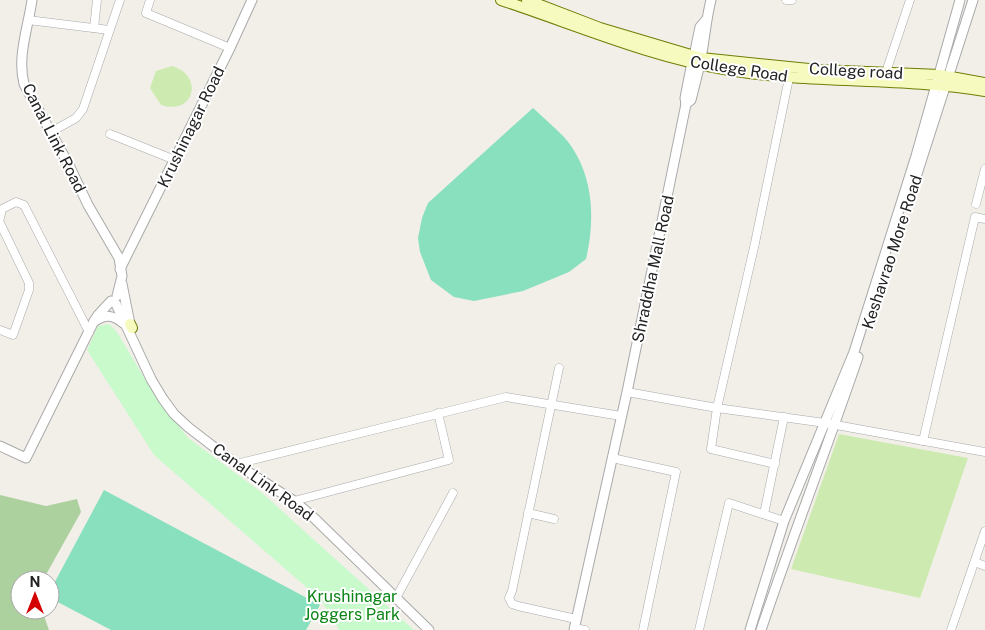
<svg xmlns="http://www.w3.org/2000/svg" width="985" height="630" viewBox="0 0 985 630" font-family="'Public Sans',sans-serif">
<rect width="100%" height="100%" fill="#f2efe9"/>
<g fill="#cdebb0">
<path d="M 172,66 C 204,75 195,116 161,105 L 150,88 L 156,71 Z"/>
<polygon points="839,434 968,458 920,598 791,569"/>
</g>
<polygon fill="#add19e" points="0,495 46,506 77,499 81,512 43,580 20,580 20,610 42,610 49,630 0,630"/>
<polygon fill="#c8facc" points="109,324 117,332 146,381 188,438 261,492 414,630 339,630 321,600 154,455 87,350 98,326"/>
<g fill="#88e0be">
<path d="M 533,108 C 543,117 554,127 564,137 C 593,170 596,217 586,259 L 569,272 L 523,291 L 474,301 L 454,297 L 431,280 L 420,252 L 418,238 L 422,218 L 428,203 Z"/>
<polygon points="104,490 320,605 306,630 111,630 50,598 50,591"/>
</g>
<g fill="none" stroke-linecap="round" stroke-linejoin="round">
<defs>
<g id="minor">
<polyline points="150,0 146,13 230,48"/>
<polyline points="786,0 792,0"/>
<polyline points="28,20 109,30"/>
<polyline points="94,28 97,0"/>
<polyline points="886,72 910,0"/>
<polyline points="789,78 755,243 717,408 825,423 985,452"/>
<polyline points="51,132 76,118 83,109 120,0"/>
<polyline points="110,134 175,160"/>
<polyline points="976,204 985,169"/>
<polyline points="0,218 2,209 16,202 24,205 89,332"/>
<polyline points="0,223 29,283 29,290 13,335 0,330"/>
<polyline points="559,368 512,591 509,598 512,604 518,606 576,619"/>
<polyline points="627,392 717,408 711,449 775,464"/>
<polyline points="923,441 975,217 985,219"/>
<polyline points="612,458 676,472 643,630"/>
<polyline points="236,464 506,397 621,416"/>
<polyline points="294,501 449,460 438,413"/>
<polyline points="528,513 554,519"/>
<polyline points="764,514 784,417"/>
<polyline points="975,562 985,566"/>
<polyline points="396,598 453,493"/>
<polyline points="574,628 585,630"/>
<polyline points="699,630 729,503 784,521"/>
<polyline points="951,630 985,531"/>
</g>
<g id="tertiary">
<path d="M 32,0 C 28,28 17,56 24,84 L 69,165 L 88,205 L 119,258 L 122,276 L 117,296"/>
<polyline points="694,56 700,27 706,20"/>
<path d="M 701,58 C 705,38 706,19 711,0"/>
<polyline points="686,104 685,98 692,62"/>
<polyline points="915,180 973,0"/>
<polyline points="120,269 230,48 252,0"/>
<polyline points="122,284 130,324"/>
<polyline points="116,304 151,379 163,399 174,414 188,427 236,464 294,501 312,516 429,630"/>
<path d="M 95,321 C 106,314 113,315 123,323"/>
<polyline points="0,446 26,458 94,321 98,315 111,301"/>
<polyline points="574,630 627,392 686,104 691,100 700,64"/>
<polyline points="750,630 784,521 854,352 916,156 960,0"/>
<path d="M 761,630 C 792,538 827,448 858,357"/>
</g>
<g id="secondary">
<path d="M 501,0 C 577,25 650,57 729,70 C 814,84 900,77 985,91"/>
<polyline points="527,0 600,28 701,58 819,70 940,75 985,83"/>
<polyline points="130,324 132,328"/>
</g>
</defs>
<use href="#minor" stroke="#a9a9a9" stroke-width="9"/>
<use href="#tertiary" stroke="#a9a9a9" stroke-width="11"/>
<use href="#secondary" stroke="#707d05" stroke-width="12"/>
<use href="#minor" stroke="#fff" stroke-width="8"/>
<use href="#tertiary" stroke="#fff" stroke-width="9"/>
<use href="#secondary" stroke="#f7fabf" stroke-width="10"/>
</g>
<g text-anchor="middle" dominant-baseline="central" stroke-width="4" stroke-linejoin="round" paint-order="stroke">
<g font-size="16" fill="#222" stroke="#fff">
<text transform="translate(739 69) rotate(9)">College Road</text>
<text transform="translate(856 71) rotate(3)">College road</text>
<text transform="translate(191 127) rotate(-64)">Krushinagar Road</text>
<text transform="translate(54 138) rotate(63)">Canal Link Road</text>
<text transform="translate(892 252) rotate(-72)">Keshavrao More Road</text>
<text transform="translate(653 269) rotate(-78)">Shraddha Mall Road</text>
<text transform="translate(263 482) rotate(36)">Canal Link Road</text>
</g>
<g font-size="16" fill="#0c8416" stroke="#fff">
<text x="352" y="596">Krushinagar<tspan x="352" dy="18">Joggers Park</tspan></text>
</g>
</g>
<g transform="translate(35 595)"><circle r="24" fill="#ffffff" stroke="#a7a7a7"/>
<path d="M0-4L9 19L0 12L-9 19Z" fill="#d40000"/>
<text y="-8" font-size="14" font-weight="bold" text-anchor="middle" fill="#222222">N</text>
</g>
</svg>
